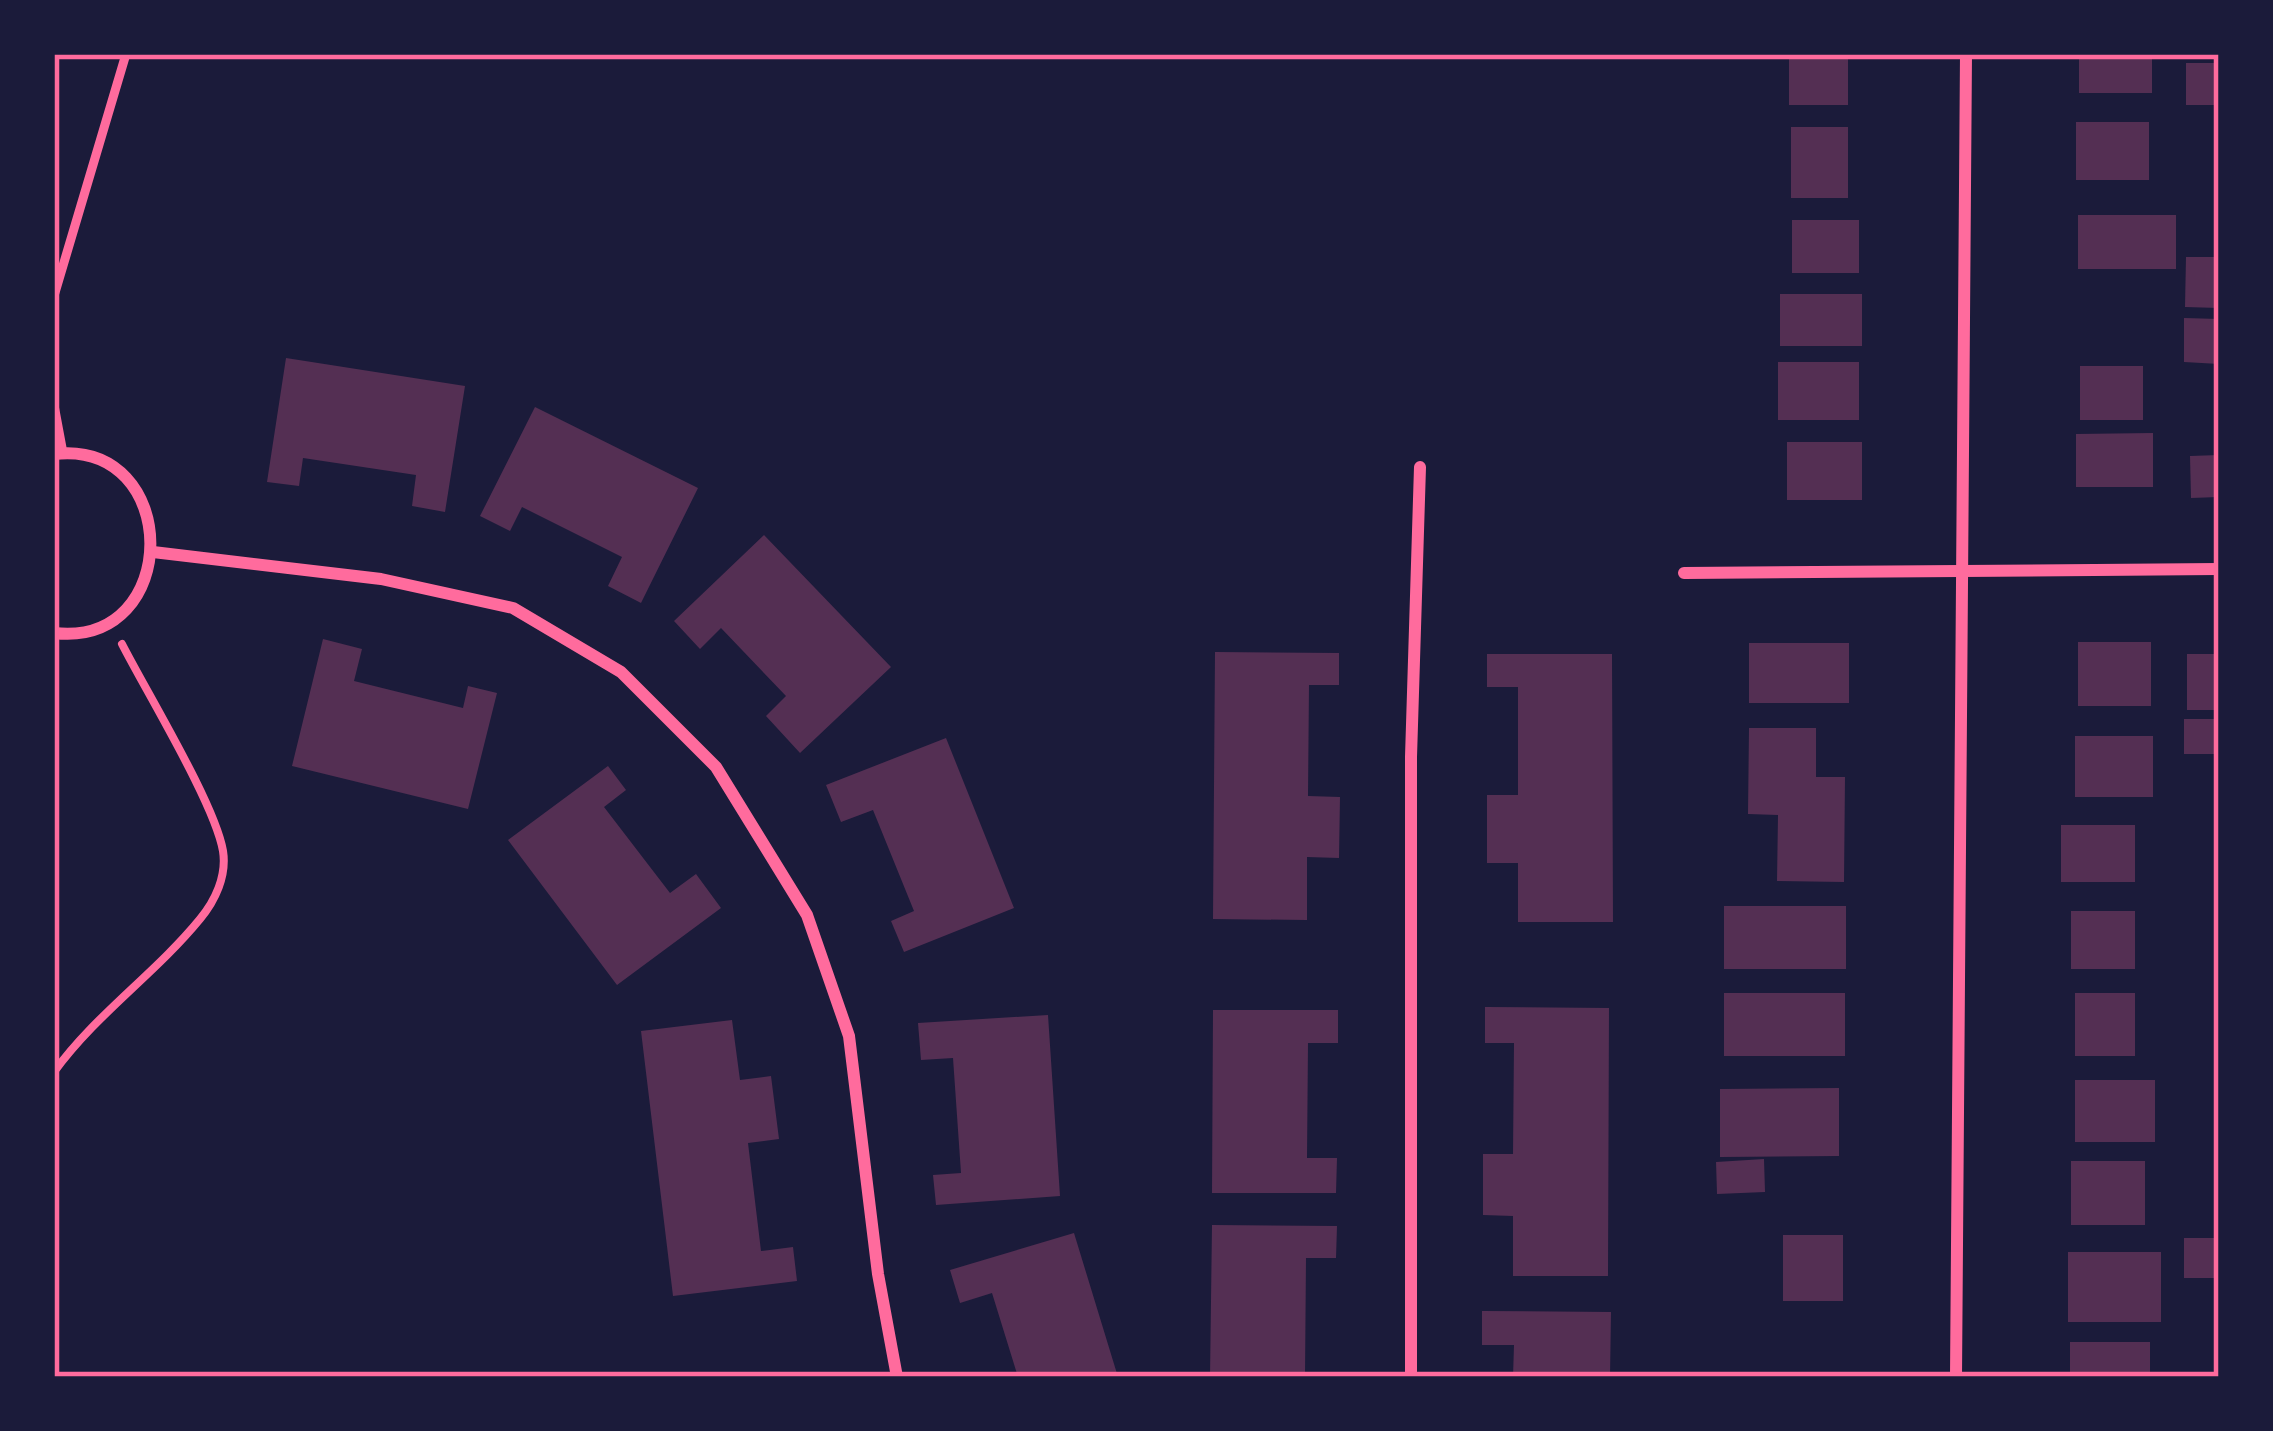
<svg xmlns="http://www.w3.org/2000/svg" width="2273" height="1431" viewBox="0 0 2273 1431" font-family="Rubik,sans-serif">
<rect width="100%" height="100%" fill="#1b1b3a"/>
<g fill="#542f53">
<rect x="1789" y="54" width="59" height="51"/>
<rect x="2079" y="54" width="73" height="39"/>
<rect x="2186" y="63" width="33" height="42"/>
<rect x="2076" y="122" width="73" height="58"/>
<rect x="1791" y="127" width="57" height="71"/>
<rect x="2078" y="215" width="98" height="54"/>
<rect x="1792" y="220" width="67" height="53"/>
<polygon points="2186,257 2219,257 2219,308 2185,307"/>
<rect x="1780" y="294" width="82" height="52"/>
<polygon points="2184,318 2219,319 2219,364 2184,362"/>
<polygon points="286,358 465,386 445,512 412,506 416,475 303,458 299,486 267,482"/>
<rect x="1778" y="362" width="81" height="58"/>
<rect x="2080" y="366" width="63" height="54"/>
<polygon points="535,407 698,488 641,603 608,586 622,557 522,507 510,531 480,516"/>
<polygon points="2153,433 2153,487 2076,487 2076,434"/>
<rect x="1787" y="442" width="75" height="58"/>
<polygon points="2219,455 2219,497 2191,498 2190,456"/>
<polygon points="764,535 891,667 800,753 766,716 786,696 721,628 700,649 674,621"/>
<polygon points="323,639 362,649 354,681 463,708 468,686 497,693 468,809 292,766"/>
<rect x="2078" y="642" width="73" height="64"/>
<rect x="1749" y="643" width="100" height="60"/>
<polygon points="1215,652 1339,653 1339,685 1309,685 1308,796 1340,797 1339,858 1307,857 1307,920 1213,919"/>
<polygon points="1487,654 1612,654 1613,922 1518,922 1518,863 1487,863 1487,795 1518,795 1518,687 1487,687"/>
<rect x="2187" y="654" width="32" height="56"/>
<rect x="2184" y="719" width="35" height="35"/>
<polygon points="1749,728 1816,728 1816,777 1845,777 1844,882 1777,881 1778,815 1748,814"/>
<rect x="2075" y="736" width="78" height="61"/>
<polygon points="946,738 1014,908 904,952 891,921 914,911 873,810 841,822 826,785"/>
<polygon points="608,766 626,790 604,807 670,893 696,874 721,908 617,985 508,840"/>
<rect x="2061" y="825" width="74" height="57"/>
<rect x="1724" y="906" width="122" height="63"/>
<rect x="2071" y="911" width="64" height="58"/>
<rect x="1724" y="993" width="121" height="63"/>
<rect x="2075" y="993" width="60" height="63"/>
<polygon points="1485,1007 1609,1008 1608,1276 1513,1276 1513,1216 1483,1215 1483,1154 1513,1154 1514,1043 1485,1043"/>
<polygon points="1213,1010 1338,1010 1338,1043 1308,1043 1307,1158 1337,1158 1336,1193 1212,1193"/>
<polygon points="1048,1015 1060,1196 936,1205 933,1175 961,1173 953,1058 921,1060 918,1023"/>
<polygon points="732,1020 740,1080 771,1076 779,1139 748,1143 761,1251 793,1247 797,1281 673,1296 641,1031"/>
<rect x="2075" y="1080" width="80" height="62"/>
<polygon points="1839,1088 1839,1156 1720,1157 1720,1089"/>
<polygon points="1764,1159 1765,1192 1717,1194 1716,1162"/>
<rect x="2071" y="1161" width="74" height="64"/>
<polygon points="1212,1225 1337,1226 1336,1258 1306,1258 1305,1377 1210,1377"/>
<polygon points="1074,1233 1118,1377 1018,1377 992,1293 960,1303 950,1270"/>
<rect x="1783" y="1235" width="60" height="66"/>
<rect x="2184" y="1238" width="35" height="40"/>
<rect x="2068" y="1252" width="93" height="70"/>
<polygon points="1482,1311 1611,1312 1610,1377 1513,1377 1514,1345 1482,1345"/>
<rect x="2070" y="1342" width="80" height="35"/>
<rect x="1754" y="1372" width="81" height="5"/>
</g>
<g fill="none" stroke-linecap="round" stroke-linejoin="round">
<path stroke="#ff6b9d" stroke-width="8" d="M 54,1072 C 96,1014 155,974 200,919 C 215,901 227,876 223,851 C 215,804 147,693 122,644"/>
<g stroke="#ff6b9d" stroke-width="9">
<polyline points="54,296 126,54"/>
<polyline points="54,405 63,453"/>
</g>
<g stroke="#ff6b9d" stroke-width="12">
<path d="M 54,454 C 182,439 183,648 54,633"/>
<polyline points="153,552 381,579 513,608 621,672 716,767 807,915 849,1036 878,1274 897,1377"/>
<polyline points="1684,573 2219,569"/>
<polyline points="1411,1377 1411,757 1420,467"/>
<polyline points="1956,1377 1966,54"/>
</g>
</g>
<rect width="2273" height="1431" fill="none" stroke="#1b1b3a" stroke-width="114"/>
<rect x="57" y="57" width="2159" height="1317" fill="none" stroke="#ff6b9d" stroke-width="4.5"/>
</svg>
